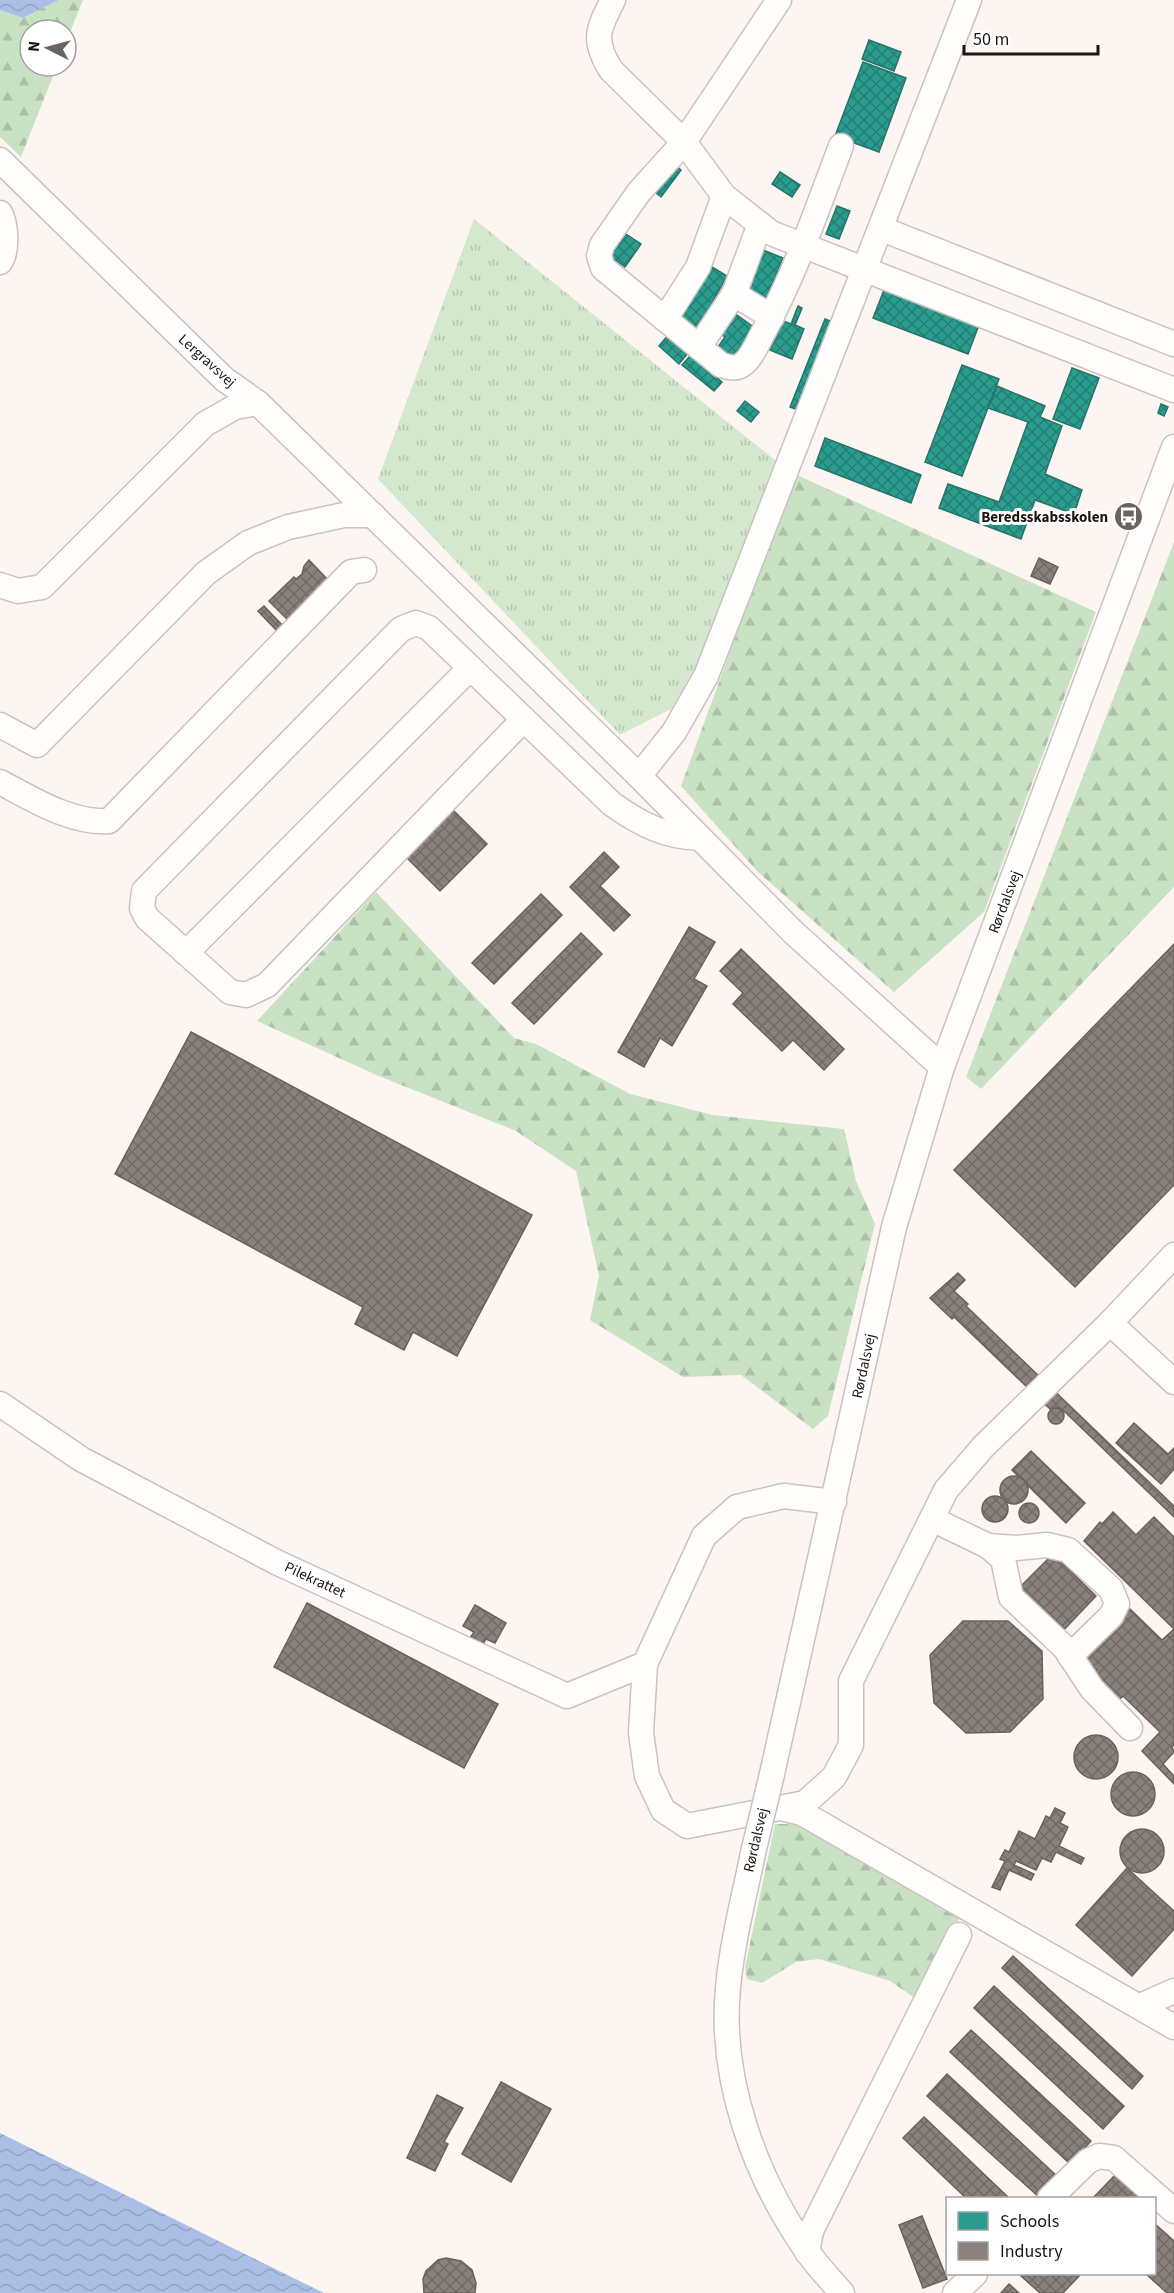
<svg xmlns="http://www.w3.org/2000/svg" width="1174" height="2293" viewBox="0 0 1174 2293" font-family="'Source Sans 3',sans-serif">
<defs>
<pattern id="grass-tufts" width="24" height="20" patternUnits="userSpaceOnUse" patternTransform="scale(1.5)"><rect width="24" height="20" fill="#d3e8cd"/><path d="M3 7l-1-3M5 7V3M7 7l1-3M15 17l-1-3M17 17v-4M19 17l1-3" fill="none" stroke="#b5c6af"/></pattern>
<pattern id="forest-firs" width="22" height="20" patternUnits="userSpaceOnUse" patternTransform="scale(1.5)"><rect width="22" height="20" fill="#cae2c4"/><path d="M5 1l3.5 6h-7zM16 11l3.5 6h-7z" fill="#adc1a8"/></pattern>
<pattern id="water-waves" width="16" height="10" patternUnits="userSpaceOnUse" patternTransform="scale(1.5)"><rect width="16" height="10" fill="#abbfe6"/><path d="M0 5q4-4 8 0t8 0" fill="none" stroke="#93a3c4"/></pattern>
<pattern id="schools-cross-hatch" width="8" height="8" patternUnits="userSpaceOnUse" patternTransform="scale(1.5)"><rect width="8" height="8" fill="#2a9d8f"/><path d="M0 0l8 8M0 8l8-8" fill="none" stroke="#237f74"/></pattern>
<pattern id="industry-cross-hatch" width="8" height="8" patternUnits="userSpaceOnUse" patternTransform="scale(1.5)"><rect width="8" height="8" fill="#8a817c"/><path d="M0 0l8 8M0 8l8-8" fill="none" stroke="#706964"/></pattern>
</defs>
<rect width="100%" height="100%" fill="#fcf5f2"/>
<polygon fill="url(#grass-tufts)" points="474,219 780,464 681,704 620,735 378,479"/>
<g fill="url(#forest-firs)">
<polygon points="59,0 83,0 66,42 66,30 30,30 30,66 57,66 21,157 0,137 0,10 23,18"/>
<polygon points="795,474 1096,612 984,912 894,992 757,871 681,786"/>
<polygon points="1174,542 1174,887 981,1089 966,1077"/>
<polygon points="376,892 514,1038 536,1044 630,1094 713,1115 844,1129 856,1181 875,1224 828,1416 813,1429 741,1375 683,1377 590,1320 599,1276 576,1171 516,1131 381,1077 257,1021"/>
<polygon points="775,1824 791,1824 817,1830 961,1915 918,2000 890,1981 819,1959 796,1962 762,1983 747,1979 745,1967"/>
</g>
<g fill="url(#water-waves)">
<polygon points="0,0 59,0 23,18 0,10"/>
<polygon points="0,2133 324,2293 0,2293"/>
</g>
<g fill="url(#schools-cross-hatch)" stroke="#26746a" stroke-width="1.5">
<polygon points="869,40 901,52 894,71 862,59"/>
<polygon points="863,62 906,78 879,152 835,136"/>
<polygon points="675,165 681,170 661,197 655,192"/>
<polygon points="780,172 800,185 792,197 772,184"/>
<polygon points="837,206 850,211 839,239 826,234"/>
<polygon points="626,234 641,244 625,267 610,256"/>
<polygon points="763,250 783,258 765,302 745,293"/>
<polygon points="712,267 727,276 696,332 676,320 697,284 700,286"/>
<polygon points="884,290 979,325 968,354 873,318"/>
<polygon points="798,306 802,308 795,325 804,329 792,359 770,350 783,321 791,324"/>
<polygon points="733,312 752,326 752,333 732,357 718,347 725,337 718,332"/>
<polygon points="825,319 840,325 809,414 790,407"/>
<polygon points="668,335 688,353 679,364 659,346"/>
<polygon points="691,355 722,382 714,391 682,365"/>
<polygon points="962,365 999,379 962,476 925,462"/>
<polygon points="1072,368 1099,378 1080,429 1053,419"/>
<polygon points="997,386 1045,406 1040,417 1062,426 1045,474 1082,490 1074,514 1035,500 1021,539 939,508 948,484 999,502 1028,422 988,408"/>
<polygon points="745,401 759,412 751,422 737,411"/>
<polygon points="1161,404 1168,407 1164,416 1158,413"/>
<polygon points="825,438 921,475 911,503 815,466"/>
</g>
<g fill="url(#industry-cross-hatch)" stroke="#69615c" stroke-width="1.5">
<polygon points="1039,558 1058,567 1050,584 1031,576"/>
<polygon points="309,560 328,580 287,619 269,601 294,577 296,579 302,574 304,566"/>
<polygon points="264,606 282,625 276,630 258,611"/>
<polygon points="453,810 487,844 440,891 406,857"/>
<polygon points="604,852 619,867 600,886 630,915 614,931 570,887"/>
<polygon points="541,894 562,915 494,984 472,963"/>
<polygon points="689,927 715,942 694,979 707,986 672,1046 660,1038 644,1067 618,1052"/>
<polygon points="581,933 602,954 534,1024 512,1003"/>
<polygon points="1174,944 1174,1185 1075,1287 954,1170"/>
<polygon points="741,949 844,1049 824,1070 793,1040 782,1051 733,1004 743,993 720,971"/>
<polygon points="191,1032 532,1215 457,1356 413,1332 404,1350 355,1324 363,1307 115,1174"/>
<polygon points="958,1273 965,1280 954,1291 968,1304 966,1306 1174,1506 1174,1517 1065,1412 1058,1408 1051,1410 954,1317 952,1319 930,1298"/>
<circle cx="1056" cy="1416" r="8"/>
<polygon points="1134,1423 1168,1454 1174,1448 1174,1469 1161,1484 1116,1443"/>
<polygon points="1031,1451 1085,1503 1066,1523 1012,1470"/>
<circle cx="1014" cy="1490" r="14"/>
<circle cx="995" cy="1509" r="13"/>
<circle cx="1029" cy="1513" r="10"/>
<polygon points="1113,1512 1136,1535 1154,1517 1174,1537 1174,1745 1172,1747 1174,1752 1163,1764 1174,1776 1174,1784 1142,1751 1160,1732 1123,1696 1117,1702 1091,1677 1097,1670 1084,1658 1130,1609 1162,1640 1174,1629 1084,1541 1100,1522 1102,1524"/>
<polygon points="1053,1554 1096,1596 1058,1636 1014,1593"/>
<polygon points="307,1603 498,1704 464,1768 274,1667"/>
<polygon points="475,1605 506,1623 495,1643 486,1639 482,1646 470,1638 474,1632 463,1626"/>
<polygon points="963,1621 1008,1621 1042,1651 1043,1699 1010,1732 966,1733 934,1703 930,1655"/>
<circle cx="1096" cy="1757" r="22"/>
<circle cx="1133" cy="1794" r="22"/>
<polygon points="1055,1808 1065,1813 1060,1823 1068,1827 1059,1846 1084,1858 1081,1864 1056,1852 1051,1862 1042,1858 1036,1870 1016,1861 1014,1865 1034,1874 1031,1880 1009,1870 1000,1890 992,1887 1005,1861 1000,1859 1005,1850 1009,1852 1019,1831 1035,1839 1046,1816 1050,1818"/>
<circle cx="1142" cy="1851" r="22"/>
<polygon points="1127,1868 1174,1911 1174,1929 1132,1976 1076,1925"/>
<polygon points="1013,1956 1143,2076 1132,2089 1002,1968"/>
<polygon points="994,1986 1124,2106 1103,2129 974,2008"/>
<polygon points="971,2030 1091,2141 1070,2164 950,2052"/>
<polygon points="947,2074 1059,2178 1040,2198 927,2096"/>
<polygon points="501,2082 551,2109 511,2182 462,2154"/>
<polygon points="437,2095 463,2108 444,2142 448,2144 435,2171 407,2158"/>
<polygon points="924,2117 1009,2198 966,2198 903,2138"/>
<polygon points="1116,2174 1143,2198 1093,2198"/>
<polygon points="922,2216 947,2279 923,2288 899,2225"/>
<polygon points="1154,2223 1174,2241 1174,2293 1167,2293 1146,2274 1154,2274"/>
<polygon points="446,2258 461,2261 472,2270 476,2283 475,2293 424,2293 423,2279 426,2271 438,2260"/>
<polygon points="1023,2274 1081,2274 1063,2293 1040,2293 1021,2276"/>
<polygon points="1009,2284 1019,2293 1001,2293"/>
</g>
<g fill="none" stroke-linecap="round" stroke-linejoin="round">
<defs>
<g id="minor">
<path d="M 613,0 C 598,29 592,40 611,70 L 684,142 L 724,196 L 771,233 L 1174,390"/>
<path d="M 779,0 L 684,142 L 639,192 L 602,245 L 599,256 L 603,268 L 721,365 C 729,367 736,370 743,364 C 752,357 757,344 763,333 C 795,274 817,209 841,146"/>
<polyline points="0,160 224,379 258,403 235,407 205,424 42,587 18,591 0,585"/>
<path d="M 0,213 C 6,224 8,251 0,262"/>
<polyline points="882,229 1174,344"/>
<polyline points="734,294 772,317"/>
<polyline points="665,319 698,267 724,196"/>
<polyline points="699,347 734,294 760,224"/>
<polyline points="258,403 639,776 793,932 942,1067"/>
<path d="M 524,719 L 267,985 L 246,995 L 230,992 L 147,918 L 142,908 L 144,891 L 401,629 L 416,623 L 429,628 L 612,804 C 640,824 665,837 700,838"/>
<polyline points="0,725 37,745 206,573 248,543 288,527 344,515 373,515"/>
<polyline points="639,776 674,732 706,676 969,0"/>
<path d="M 0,782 C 32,799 72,824 109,821 L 351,572 L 364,570"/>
<polyline points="186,953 470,668"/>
<polyline points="1110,1323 1174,1382"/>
<polyline points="0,1404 81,1459 276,1562 567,1696 645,1664"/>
<polyline points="834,1502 784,1496 737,1507 704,1536 645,1664 641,1733 647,1776 663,1810 687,1826 805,1803 834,1777 851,1745 851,1681 946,1490 983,1447 1110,1323 1174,1255"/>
<polyline points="932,1519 988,1546 1003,1559 1011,1597 1065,1648 1092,1689 1130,1728"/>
<polyline points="988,1546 1016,1548 1047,1545 1068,1550 1111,1589 1117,1604 1111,1616 1070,1656"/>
<polyline points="772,1774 894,1227 942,1067 1174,447"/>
<polyline points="781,1808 802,1813 1174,2027"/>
<path d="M 753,1853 C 744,1898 732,1942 728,1988 C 719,2079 755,2177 807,2251 C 817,2266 830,2279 842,2293"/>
<polyline points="1140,2006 1174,1991"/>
<polyline points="1050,2198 1088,2161 1099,2156 1114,2158 1174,2211"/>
<polyline points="807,2252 811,2231 959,1935"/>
<polyline points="955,2293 975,2274"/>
</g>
</defs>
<use href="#minor" stroke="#c9c3c0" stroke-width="27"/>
<use href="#minor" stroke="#fffefd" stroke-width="24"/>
<defs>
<polyline id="minor-bridge" points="753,1853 772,1774"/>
</defs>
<use href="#minor-bridge" stroke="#c9c3c0" stroke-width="27" stroke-linecap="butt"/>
<use href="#minor-bridge" stroke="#fffefd" stroke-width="24"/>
</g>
<defs>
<symbol id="bus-disc" viewBox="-11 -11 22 22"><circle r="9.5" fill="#6a6461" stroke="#fff"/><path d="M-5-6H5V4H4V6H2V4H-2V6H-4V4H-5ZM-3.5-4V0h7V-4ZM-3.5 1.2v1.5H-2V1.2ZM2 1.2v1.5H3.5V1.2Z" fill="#fff"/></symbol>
</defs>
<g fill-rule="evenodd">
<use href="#bus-disc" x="1112" y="500" width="33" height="33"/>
</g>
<g text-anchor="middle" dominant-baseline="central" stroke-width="6" stroke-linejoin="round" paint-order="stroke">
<g font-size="15" fill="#1c1613" stroke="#fff">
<text transform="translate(207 361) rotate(42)">Lergravsvej</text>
<text transform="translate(1005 902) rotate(-69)">Rørdalsvej</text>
<text transform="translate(864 1366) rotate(-78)">Rørdalsvej</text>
<text transform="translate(315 1580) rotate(25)">Pilekrattet</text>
<text transform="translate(756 1840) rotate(-77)">Rørdalsvej</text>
</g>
<g font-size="15" font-weight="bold" fill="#1c1613" stroke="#fff" text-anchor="end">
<text x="1108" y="517">Beredsskabsskolen</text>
</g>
</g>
<rect x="946" y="2197" width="210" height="78" fill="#ffffff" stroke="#a4a2a1" stroke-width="1.5"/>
<rect x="958" y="2212" width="30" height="18" fill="#2a9d8f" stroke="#a4a2a1" stroke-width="1.5"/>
<text x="1000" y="2227" font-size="18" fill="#1c1613">Schools</text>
<rect x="958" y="2242" width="30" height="18" fill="#8a817c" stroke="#a4a2a1" stroke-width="1.5"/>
<text x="1000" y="2257" font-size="18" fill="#1c1613">Industry</text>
<g transform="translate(48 48) rotate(276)"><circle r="28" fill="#ffffff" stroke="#a4a2a1" stroke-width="1.5"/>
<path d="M0-4.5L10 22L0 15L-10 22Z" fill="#6a6461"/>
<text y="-9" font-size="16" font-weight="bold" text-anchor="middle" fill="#1c1613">N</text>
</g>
<path d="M964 45v9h134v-9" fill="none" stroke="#1c1613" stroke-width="3"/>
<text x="973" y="45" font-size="18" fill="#1c1613" stroke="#ffffff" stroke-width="4.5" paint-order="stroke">50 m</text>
</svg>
